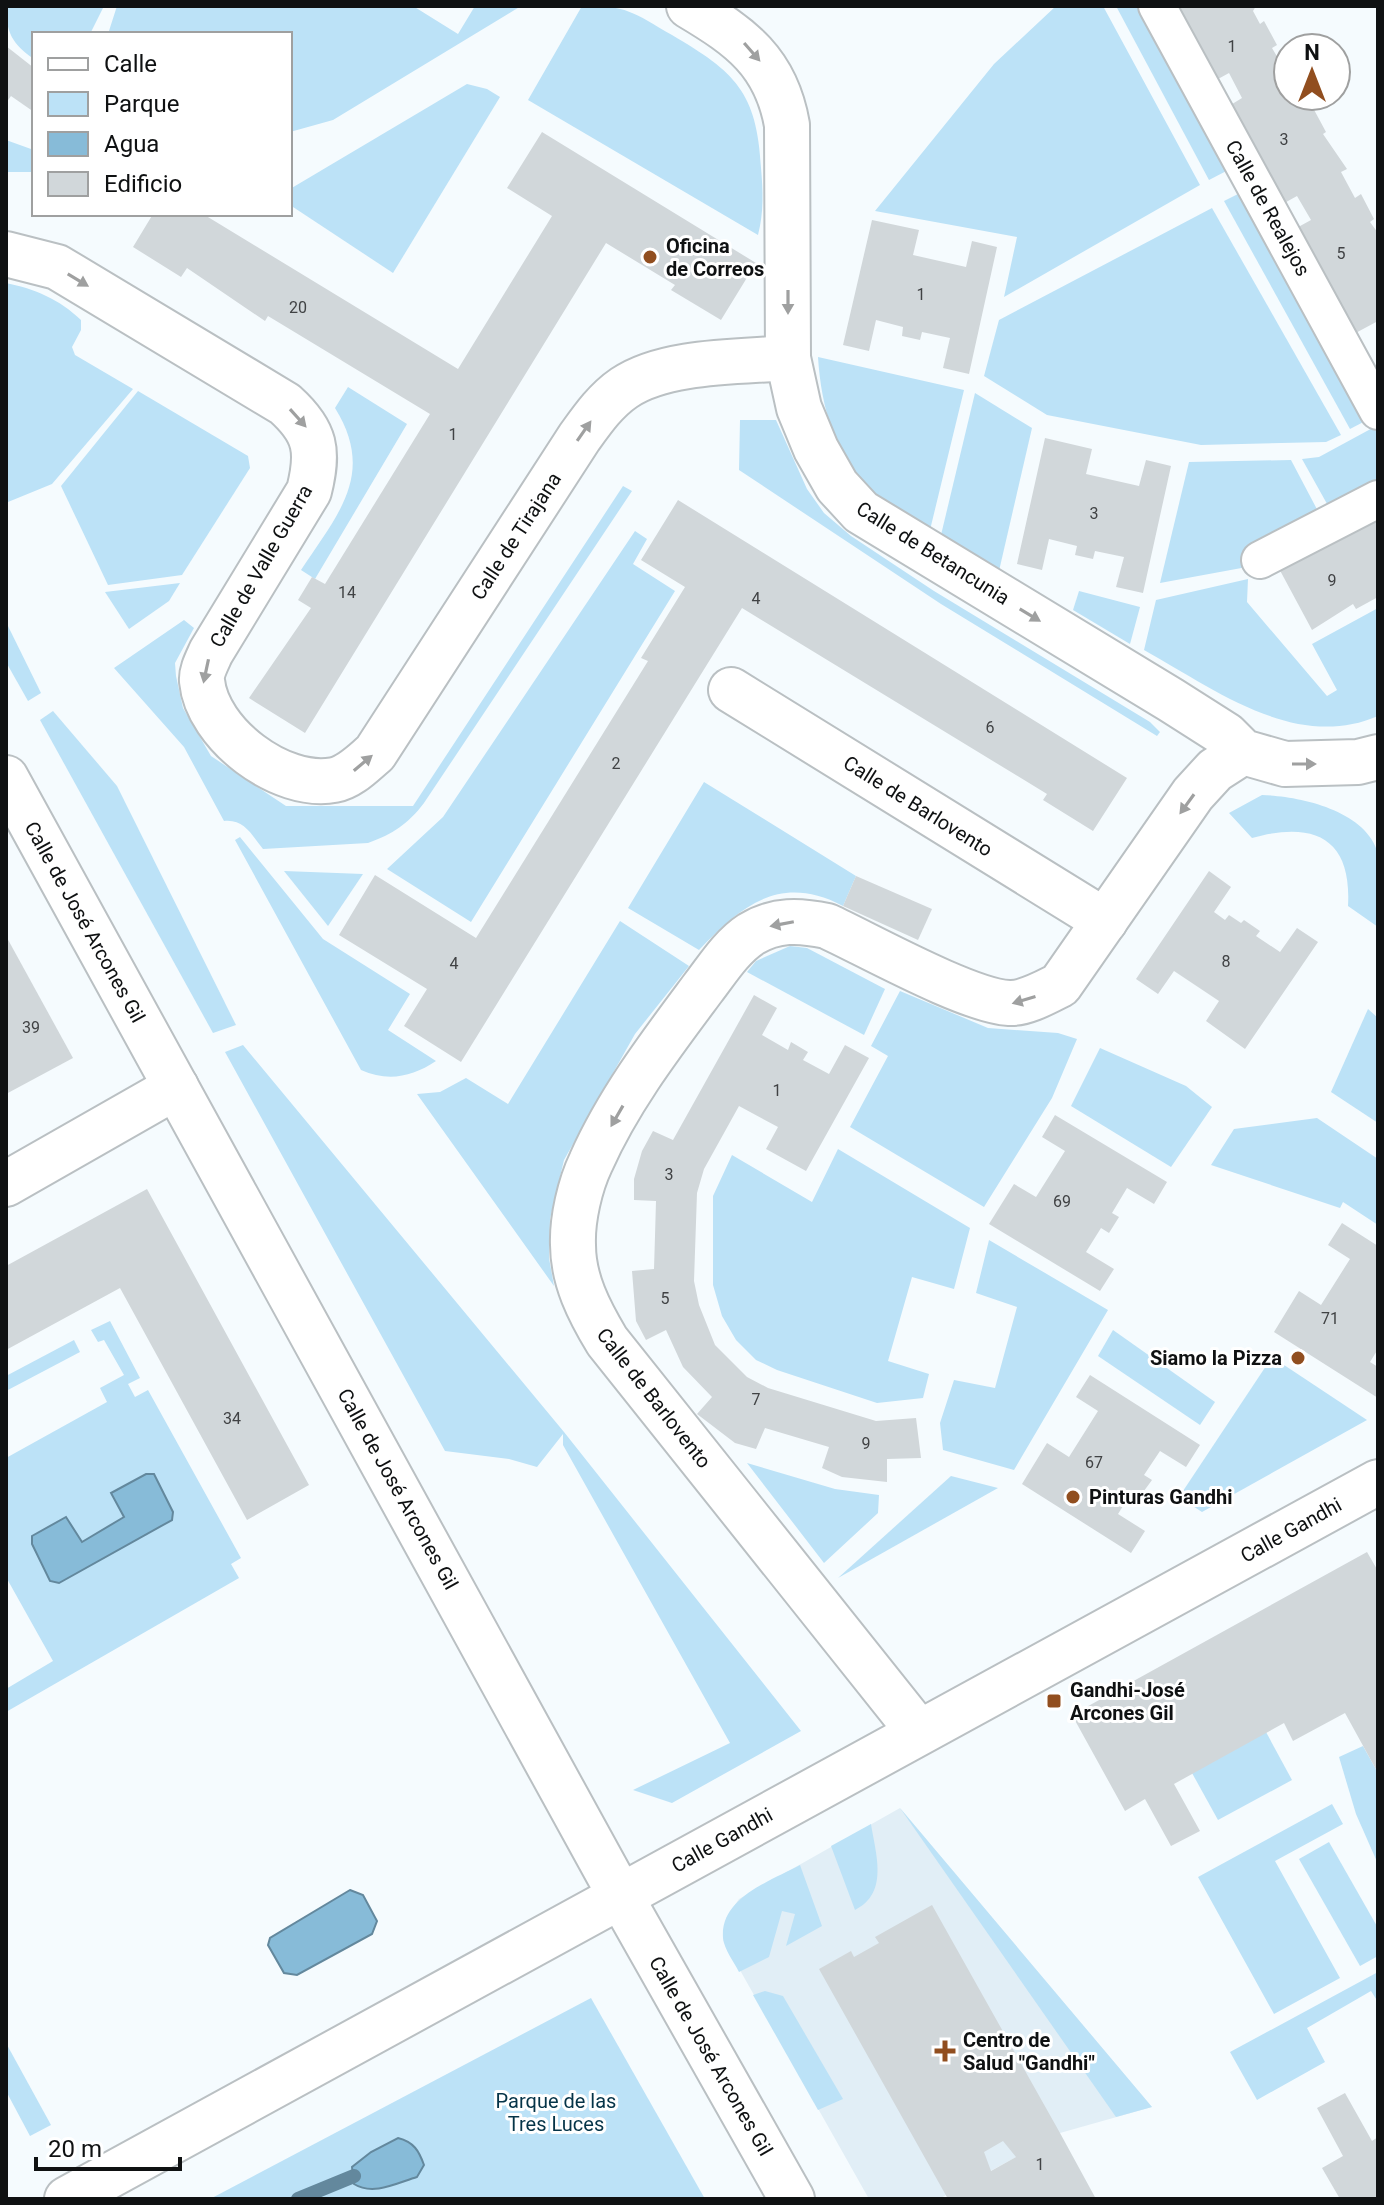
<svg xmlns="http://www.w3.org/2000/svg" width="1384" height="2205" viewBox="0 0 1384 2205" font-family="Roboto,sans-serif">
<rect width="100%" height="100%" fill="#f5fbfe"/>
<polygon fill="#e1eef6" points="900,1808 1152,2107 1060,2133 939,2199 869,2199 723,1940 726,1918 739,1899"/>
<g fill="#bce2f7">
<path d="M 6,6 L 104,6 L 90,34 L 34,34 L 34,59 C 12,44 6,32 6,6 Z"/>
<polygon points="117,6 413,6 458,34 475,6 521,6 333,120 290,132 290,34 108,34"/>
<path d="M 582,6 C 629,6 632,12 672,35 C 735,72 757,92 761,168 C 763,191 764,212 758,235 L 528,100 Z"/>
<polygon points="1056,6 1103,6 1200,185 1004,297 1017,237 875,211 994,64"/>
<polygon points="1116,6 1147,6 1236,166 1209,180"/>
<polygon points="467,84 487,89 500,97 393,273 290,205 290,189"/>
<polygon points="6,140 31,149 34,145 34,172 6,172"/>
<polygon points="1246,190 1373,417 1350,429 1224,201"/>
<polygon points="1212,208 1341,435 1326,442 1201,445 1047,415 984,376 999,320"/>
<path d="M 6,283 C 35,289 59,299 81,320 L 81,330 L 72,347 L 75,355 L 133,389 L 52,484 L 8,502 Z"/>
<path d="M 818,357 L 964,390 L 930,530 C 913,519 894,509 877,497 C 836,464 821,407 818,357 Z"/>
<path d="M 348,387 L 407,424 L 315,579 L 301,570 C 338,514 376,474 335,408 Z"/>
<polygon points="138,391 248,456 250,468 182,575 108,585 61,486"/>
<polygon points="975,393 1032,428 999,571 941,535"/>
<polygon points="740,420 776,420 807,489 824,513 851,536 934,591 1150,722 1160,732 1157,736 941,604 739,470"/>
<polygon points="1378,425 1378,485 1331,511 1302,459 1319,457"/>
<polygon points="1291,460 1320,515 1247,567 1160,583 1189,462"/>
<path d="M 623,486 L 632,491 L 424,803 C 408,824 393,834 368,843 L 263,849 C 251,834 244,819 224,821 L 184,747 L 114,668 L 184,620 L 194,628 L 175,663 L 176,676 L 183,708 L 211,756 L 286,806 L 413,806 Z"/>
<polygon points="635,531 647,539 633,564 675,591 471,922 387,869 443,817"/>
<path d="M 1248,579 L 1247,602 L 1327,696 L 1337,690 L 1312,644 L 1378,608 L 1378,716 C 1295,752 1213,688 1144,650 L 1156,600 Z"/>
<polygon points="180,583 169,601 129,629 105,592"/>
<polygon points="1079,591 1140,607 1130,644 1073,610"/>
<polygon points="6,622 41,693 28,701 6,662"/>
<polygon points="53,711 117,786 236,1025 213,1033 40,720"/>
<path d="M 704,782 L 856,876 L 843,906 C 780,873 741,906 699,950 L 628,908 Z"/>
<path d="M 1262,795 C 1299,796 1366,810 1378,853 C 1383,870 1378,908 1378,927 L 1348,906 C 1352,837 1313,821 1252,838 L 1229,813 Z"/>
<path d="M 240,837 L 323,939 L 410,994 L 388,1030 L 436,1061 C 412,1077 388,1082 361,1070 L 235,840 Z"/>
<polygon points="284,871 363,874 328,926"/>
<polygon points="620,921 689,966 635,1034 564,1160 550,1219 549,1258 554,1286 417,1094 440,1092 466,1078 508,1104"/>
<polygon points="790,946 807,948 885,989 864,1035 747,972 756,961"/>
<polygon points="900,991 988,1028 1058,1033 1077,1039 1052,1098 984,1207 850,1127 888,1056 871,1046"/>
<polygon points="1368,1009 1378,1018 1378,1123 1331,1092"/>
<polygon points="243,1045 564,1432 801,1731 672,1803 633,1790 730,1743 563,1445 563,1434 537,1467 509,1459 445,1451 225,1052"/>
<polygon points="1100,1048 1186,1086 1212,1107 1171,1167 1071,1106"/>
<polygon points="1317,1118 1378,1159 1378,1225 1343,1202 1340,1208 1211,1165 1234,1129"/>
<polygon points="838,1149 970,1228 954,1289 912,1277 888,1361 929,1374 923,1398 877,1403 777,1370 756,1360 736,1340 722,1316 713,1285 713,1196 732,1155 812,1202"/>
<polygon points="989,1240 1108,1310 1014,1470 943,1450 940,1423 954,1380 995,1388 1017,1307 976,1293"/>
<polygon points="110,1321 140,1378 128,1384 135,1397 148,1390 241,1558 231,1564 239,1578 6,1712 6,1689 53,1661 6,1577 6,1458 107,1402 100,1388 124,1375 104,1340 98,1342 91,1330"/>
<polygon points="1113,1330 1215,1402 1200,1425 1098,1356"/>
<polygon points="74,1340 80,1352 6,1391 6,1376"/>
<polygon points="1272,1357 1367,1420 1202,1512 1179,1497"/>
<polygon points="747,1463 835,1489 879,1495 878,1513 824,1563"/>
<polygon points="951,1476 998,1488 838,1578"/>
<polygon points="1266,1732 1292,1780 1218,1820 1192,1773"/>
<polygon points="1363,1746 1378,1773 1378,1864 1356,1814 1339,1757"/>
<polygon points="1332,1804 1343,1824 1275,1861 1340,1978 1274,2014 1198,1877"/>
<polygon points="900,1808 1152,2107 1116,2117"/>
<path d="M 871,1824 C 876,1855 889,1893 855,1910 L 831,1846 Z"/>
<polygon points="1329,1842 1378,1928 1378,1956 1360,1966 1299,1859"/>
<path d="M 800,1865 L 822,1926 L 786,1946 L 795,1914 L 782,1911 L 769,1957 L 739,1972 C 734,1962 724,1949 723,1938 C 720,1897 771,1881 800,1865 Z"/>
<polygon points="1378,1972 1378,2002 1371,1991 1307,2028 1325,2062 1257,2100 1230,2052"/>
<polygon points="765,1991 783,1996 843,2099 818,2110 753,1995"/>
<polygon points="591,1998 705,2199 210,2199"/>
<polygon points="6,2043 51,2125 30,2136 6,2091"/>
</g>
<g fill="#87bbd8" stroke="#63889d" stroke-width="2">
<polygon points="146,1474 154,1474 173,1512 172,1520 59,1583 50,1581 32,1544 32,1536 66,1517 82,1542 124,1517 111,1493"/>
<polygon points="350,1890 363,1895 377,1921 372,1934 297,1975 284,1973 268,1945 270,1938"/>
<path d="M 398,2138 C 414,2142 419,2151 424,2165 L 417,2177 C 397,2183 373,2196 354,2184 L 352,2167 L 371,2152 Z"/>
</g>
<g fill="none" stroke-linecap="round" stroke-linejoin="round">
<polyline stroke="#63889d" stroke-width="14" points="298,2199 354,2176"/>
</g>
<g fill="#d1d7da" fill-rule="evenodd">
<polygon points="1167,6 1256,6 1253,11 1260,24 1264,21 1277,45 1272,48 1288,75 1288,96 1301,96 1308,109 1312,106 1326,132 1323,134 1347,169 1341,172 1355,198 1361,194 1374,219 1370,222 1378,233 1378,321 1350,336 1324,289 1331,286 1323,271 1316,275 1291,231 1311,220 1297,196 1279,206 1224,109 1242,98 1229,73 1209,84"/>
<polygon points="6,46 34,68 34,112 11,96 6,103"/>
<polygon points="542,132 756,263 721,320 671,290 675,285 606,243 305,733 249,698 311,608 298,600 312,577 325,584 430,414 268,316 265,321 187,268 181,277 133,247 153,214 203,214 458,369 552,216 507,188"/>
<polygon points="872,220 919,230 913,255 966,267 972,241 997,247 969,374 943,368 950,338 922,332 920,340 902,336 903,327 876,320 869,351 843,345"/>
<polygon points="1045,438 1092,449 1086,474 1139,486 1146,460 1171,466 1143,593 1116,587 1124,557 1095,551 1093,559 1075,555 1077,546 1049,539 1042,570 1017,564"/>
<polygon points="678,500 1127,778 1093,831 1043,800 1047,794 742,608 461,1062 404,1026 427,989 339,935 375,875 476,938 648,661 641,658 685,587 641,560"/>
<polygon points="1378,508 1378,597 1356,609 1353,604 1312,630 1276,563 1309,546 1313,554"/>
<polygon points="1209,871 1231,887 1214,912 1225,920 1229,915 1241,923 1244,920 1260,931 1256,936 1280,952 1297,928 1318,942 1245,1049 1206,1021 1219,1001 1174,971 1158,994 1136,979"/>
<polygon points="856,876 932,909 918,940 843,906"/>
<polygon points="6,936 73,1058 6,1094"/>
<polygon points="754,995 777,1008 762,1035 788,1050 791,1042 808,1052 803,1060 829,1074 845,1045 869,1058 806,1171 766,1149 778,1127 739,1106 704,1169 697,1193 694,1281 699,1305 715,1345 747,1377 768,1388 876,1421 916,1418 921,1458 887,1459 887,1482 842,1477 822,1468 829,1447 765,1428 756,1449 735,1443 697,1414 712,1397 683,1367 666,1330 646,1340 636,1321 632,1271 654,1269 655,1236 656,1201 634,1200 634,1179 642,1151 653,1131 673,1140"/>
<polygon points="1055,1115 1167,1182 1154,1204 1127,1188 1112,1213 1119,1217 1109,1233 1101,1228 1086,1252 1114,1269 1100,1291 989,1224 1014,1184 1036,1197 1065,1151 1042,1137"/>
<polygon points="147,1189 309,1485 247,1520 120,1288 6,1350 6,1266"/>
<polygon points="1342,1223 1378,1246 1378,1349 1370,1362 1378,1367 1378,1398 1274,1332 1299,1291 1321,1305 1350,1259 1328,1245"/>
<polygon points="1090,1375 1200,1445 1186,1467 1160,1451 1144,1475 1152,1480 1141,1495 1133,1490 1118,1514 1145,1531 1131,1553 1022,1484 1047,1443 1069,1457 1098,1411 1076,1397"/>
<polygon points="1367,1552 1378,1571 1378,1773 1345,1713 1293,1741 1284,1723 1174,1784 1200,1831 1171,1846 1145,1799 1125,1811 1072,1715"/>
<path d="M 932,1905 L 1060,2133 L 1096,2199 L 948,2199 L 819,1969 L 851,1951 L 854,1957 L 879,1943 L 875,1937 ZM 1003,2141 L 1016,2157 L 991,2171 L 984,2152 Z"/>
<polygon points="1345,2093 1372,2141 1378,2137 1378,2199 1340,2199 1322,2168 1343,2156 1317,2108"/>
</g>
<g fill="none" stroke-linecap="round" stroke-linejoin="round">
<defs>
<g id="pedestrian">
<polyline points="1157,6 1378,411"/>
<polyline points="1260,560 1378,499"/>
</g>
<g id="minor">
<path d="M 689,6 C 741,37 776,62 787,125 L 788,358 L 799,408 L 816,449 L 837,486 L 861,512 L 1171,700 L 1226,735 L 1243,752 L 1285,764 L 1358,762 L 1378,757"/>
<path d="M 6,254 L 57,267 L 285,404 C 316,432 319,451 309,491 L 211,652 C 207,661 201,672 202,681 C 207,734 281,790 334,780 C 350,777 363,763 375,753 L 579,438 C 592,420 605,401 624,388 C 665,360 740,362 788,358"/>
<polyline points="731,690 1105,921"/>
<polyline points="6,778 621,1897 792,2199"/>
<polyline points="6,1184 176,1087"/>
<path d="M 918,1731 L 607,1341 C 589,1311 573,1280 573,1245 C 572,1219 580,1185 591,1162 C 619,1099 662,1043 703,988 C 717,970 731,947 751,934 C 776,919 799,920 827,926 C 868,945 968,1001 1009,1003 C 1025,1004 1046,992 1060,985 L 1193,794 L 1215,770 L 1243,752"/>
<polyline points="67,2199 1378,1482"/>
</g>
</defs>
<use href="#pedestrian" stroke="#bac0c3" stroke-width="40"/>
<use href="#minor" stroke="#bac0c3" stroke-width="48"/>
<use href="#pedestrian" stroke="#fff" stroke-width="36"/>
<use href="#minor" stroke="#fff" stroke-width="44"/>
</g>
<defs><path id="oneway-solid" d="M-6-.8H1V-3.2L6.5 0L1 3.2V.8H-6Z" transform="scale(2)"/></defs>
<g fill="#9fa0a0">
<use href="#oneway-solid" transform="translate(752 52) rotate(49)"/>
<use href="#oneway-solid" transform="translate(78 280) rotate(31)"/>
<use href="#oneway-solid" transform="translate(788 302) rotate(90)"/>
<use href="#oneway-solid" transform="translate(298 418) rotate(48)"/>
<use href="#oneway-solid" transform="translate(584 431) rotate(-55)"/>
<use href="#oneway-solid" transform="translate(1030 615) rotate(31)"/>
<use href="#oneway-solid" transform="translate(206 671) rotate(102)"/>
<use href="#oneway-solid" transform="translate(363 763) rotate(-40)"/>
<use href="#oneway-solid" transform="translate(1304 764)"/>
<use href="#oneway-solid" transform="translate(1187 804) rotate(126)"/>
<use href="#oneway-solid" transform="translate(782 924) rotate(169)"/>
<use href="#oneway-solid" transform="translate(1024 1000) rotate(163)"/>
<use href="#oneway-solid" transform="translate(617 1116) rotate(120)"/>
</g>
<g fill="#914e1f" stroke="#fff" stroke-width="3">
<circle cx="650" cy="257" r="8"/>
<circle cx="1298" cy="1358" r="8"/>
<circle cx="1073" cy="1497" r="8"/>
<rect x="1046" y="1693" width="16" height="16" rx="4"/>
<path d="M941 2039h8v8h8v8h-8v8h-8v-8h-8v-8h8z"/>
</g>
<g text-anchor="middle" dominant-baseline="central" stroke-width="6" stroke-linejoin="round" paint-order="stroke">
<g font-size="16" fill="#404244">
<text x="1232" y="46">1</text>
<text x="1284" y="139">3</text>
<text x="1341" y="253">5</text>
<text x="921" y="294">1</text>
<text x="298" y="307">20</text>
<text x="453" y="434">1</text>
<text x="1094" y="513">3</text>
<text x="1332" y="580">9</text>
<text x="347" y="592">14</text>
<text x="756" y="598">4</text>
<text x="990" y="727">6</text>
<text x="616" y="763">2</text>
<text x="1226" y="961">8</text>
<text x="454" y="963">4</text>
<text x="31" y="1027">39</text>
<text x="777" y="1090">1</text>
<text x="669" y="1174">3</text>
<text x="1062" y="1201">69</text>
<text x="665" y="1298">5</text>
<text x="1330" y="1318">71</text>
<text x="756" y="1399">7</text>
<text x="232" y="1418">34</text>
<text x="866" y="1443">9</text>
<text x="1094" y="1462">67</text>
<text x="1040" y="2164">1</text>
</g>
<g font-size="20" fill="#0f1112" stroke="#fff">
<text transform="translate(1268 208) rotate(61)">Calle de Realejos</text>
<text transform="translate(516 536) rotate(-57)">Calle de Tirajana</text>
<text transform="translate(933 553) rotate(32)">Calle de Betancunia</text>
<text transform="translate(261 566) rotate(-60)">Calle de Valle Guerra</text>
<text transform="translate(918 806) rotate(32)">Calle de Barlovento</text>
<text transform="translate(85 922) rotate(61)">Calle de José Arcones Gil</text>
<text transform="translate(654 1398) rotate(52)">Calle de Barlovento</text>
<text transform="translate(398 1489) rotate(61)">Calle de José Arcones Gil</text>
<text transform="translate(1291 1530) rotate(-29)">Calle Gandhi</text>
<text transform="translate(722 1840) rotate(-29)">Calle Gandhi</text>
<text transform="translate(711 2056) rotate(60)">Calle de José Arcones Gil</text>
</g>
<g font-size="20" font-weight="bold" fill="#0f1112" stroke="#fff" text-anchor="start">
<text x="666" y="246">Oficina<tspan x="666" dy="23">de Correos</tspan></text>
<text x="1282" y="1358" text-anchor="end">Siamo la Pizza</text>
<text x="1089" y="1497">Pinturas Gandhi</text>
<text x="1070" y="1690">Gandhi-José<tspan x="1070" dy="23">Arcones Gil</tspan></text>
<text x="963" y="2040">Centro de<tspan x="963" dy="23">Salud "Gandhi"</tspan></text>
</g>
<g font-size="20" fill="#053448" stroke="#fff">
<text x="556" y="2101">Parque de las<tspan x="556" dy="23">Tres Luces</tspan></text>
</g>
</g>
<rect width="1384" height="2205" fill="none" stroke="#0f1112" stroke-width="16"/>
<rect x="32" y="32" width="260" height="184" fill="#ffffff" stroke="#9fa0a0" stroke-width="2"/>
<rect x="48" y="58" width="40" height="12" fill="#ffffff" stroke="#9fa0a0" stroke-width="2"/>
<text x="104" y="72" font-size="24" fill="#0f1112">Calle</text>
<rect x="48" y="92" width="40" height="24" fill="#bce2f7" stroke="#9fa0a0" stroke-width="2"/>
<text x="104" y="112" font-size="24" fill="#0f1112">Parque</text>
<rect x="48" y="132" width="40" height="24" fill="#87bbd8" stroke="#9fa0a0" stroke-width="2"/>
<text x="104" y="152" font-size="24" fill="#0f1112">Agua</text>
<rect x="48" y="172" width="40" height="24" fill="#d1d7da" stroke="#9fa0a0" stroke-width="2"/>
<text x="104" y="192" font-size="24" fill="#0f1112">Edificio</text>
<g transform="translate(1312 72)"><circle r="38" fill="#ffffff" stroke="#9fa0a0" stroke-width="2"/>
<path d="M0-6L14 30L0 20L-14 30Z" fill="#914e1f"/>
<text y="-12" font-size="22" font-weight="bold" text-anchor="middle" fill="#0f1112">N</text>
</g>
<path d="M36 2157v12h144v-12" fill="none" stroke="#0f1112" stroke-width="4"/>
<text x="48" y="2157" font-size="24" fill="#0f1112" stroke="#ffffff" stroke-width="6" paint-order="stroke">20 m</text>
</svg>
